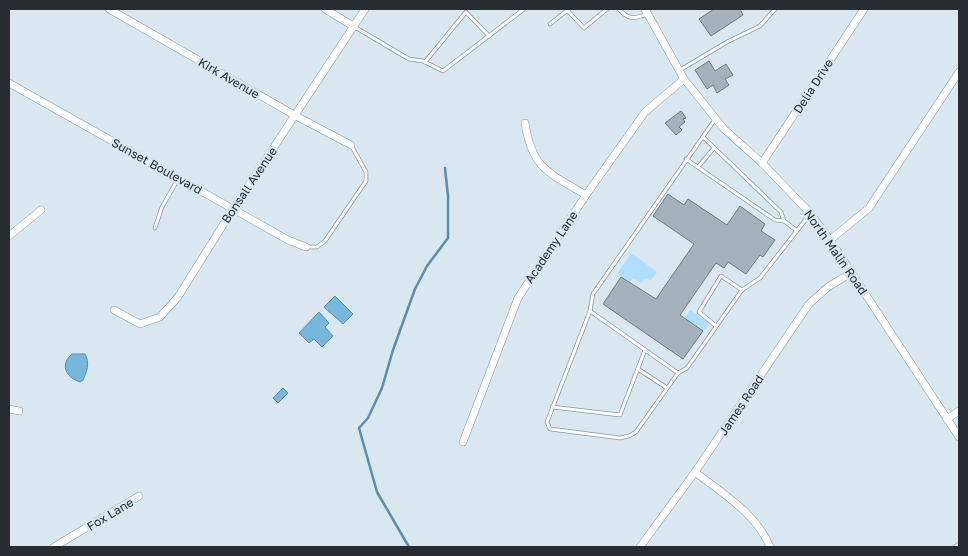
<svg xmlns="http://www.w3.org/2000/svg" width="968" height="556" viewBox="0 0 968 556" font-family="'Golos Text',sans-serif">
<rect width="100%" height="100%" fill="#d8e7f0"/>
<g fill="#b0defc">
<polygon points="631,253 657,272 651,280 645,279 641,283 633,278 630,282 617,274"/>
<polygon points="690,310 709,323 704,331 684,318"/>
</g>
<g fill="#78b6dc" stroke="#5f8da8">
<polygon points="335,296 353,314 343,324 324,307"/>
<polygon points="319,312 329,323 325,327 333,336 322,347 314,339 309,343 299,333"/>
<path d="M 72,354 L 85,354 C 90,363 87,371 83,380 L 80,382 C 65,377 60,364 72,354 Z"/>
<polygon points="283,388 288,393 278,403 273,398"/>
</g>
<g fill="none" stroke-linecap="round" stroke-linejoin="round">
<polyline stroke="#5f8da8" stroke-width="2.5" points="409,547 377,492 359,428 368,418 382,388 393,350 415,289 427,266 448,238 448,196 445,168"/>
</g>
<g fill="#a4b2bb" stroke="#6d7a82">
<polygon points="714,9 740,9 743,15 711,36 699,19"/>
<polygon points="709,61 715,71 726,64 733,75 725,79 729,85 717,93 713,85 707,89 695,70"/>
<polygon points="681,111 686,118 683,119 685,122 679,127 682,130 676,135 665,123"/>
<polygon points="668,194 684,205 688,199 727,225 740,206 765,224 761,231 775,240 763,257 760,255 746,274 728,262 724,268 716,263 680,315 703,331 683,359 603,304 621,277 656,299 694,244 653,216"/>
</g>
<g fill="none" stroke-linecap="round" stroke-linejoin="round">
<defs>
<g id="lane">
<path d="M 619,9 C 628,20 635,19 647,14"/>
<polyline points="567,10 584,28 607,9"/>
<polyline points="550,24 569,9"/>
<polyline points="353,26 409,59 423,61 443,71 524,9"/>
<polyline points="425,62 466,12 489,36"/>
<polyline points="680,70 727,42 760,26 775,9"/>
<polyline points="716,118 593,294 590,311 547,422 550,429 620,438 629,436 636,432 678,373 687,368 742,290 760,278 810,214"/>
<polyline points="703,137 781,212 784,221"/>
<polyline points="686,159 775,220 784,221 796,230"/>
<polyline points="698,167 714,148"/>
<polyline points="155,228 162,207 178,179"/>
<polyline points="307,247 317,247 325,241 366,181 366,172 351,145"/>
<polyline points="590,311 678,373"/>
<polyline points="716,326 699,312 721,276 742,290"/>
<polyline points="638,369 667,388"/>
<polyline points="552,407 620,415 645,350"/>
<polyline points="955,547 959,544"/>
</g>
<g id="street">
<polyline points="109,9 296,116 351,145"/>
<polyline points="325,9 353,26"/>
<polyline points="645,9 684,79 724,129 762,163 810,213 830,240 959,437"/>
<polyline points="9,83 288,240 306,247"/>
<path d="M 525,123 C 532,169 549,173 586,195"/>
<polyline points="762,163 864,9"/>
<polyline points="9,236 41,210"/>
<polyline points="830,240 869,208 959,72"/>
<polyline points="114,310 140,324 160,317 178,297 233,209 365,9"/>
<polyline points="9,409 19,411"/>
<polyline points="947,419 959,411"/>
<polyline points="463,442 518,298 586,195 645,112 684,79"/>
<path d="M 695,472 C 722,493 757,514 770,547"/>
<polyline points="54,547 139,496"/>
<polyline points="640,547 695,472 809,304 828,287 851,273"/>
</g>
</defs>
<use href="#lane" stroke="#89969f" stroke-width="4.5"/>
<use href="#street" stroke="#89969f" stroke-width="8"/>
<use href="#lane" stroke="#fff" stroke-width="3"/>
<use href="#street" stroke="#fff" stroke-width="7"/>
</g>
<g text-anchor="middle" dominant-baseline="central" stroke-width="5" stroke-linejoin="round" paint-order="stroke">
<g font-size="12" fill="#262c30" stroke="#d8e7f0">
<text transform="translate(229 78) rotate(30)">Kirk Avenue</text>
<text transform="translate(813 86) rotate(-57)">Delia Drive</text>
<text transform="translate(157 166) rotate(29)">Sunset Boulevard</text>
<text transform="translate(249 185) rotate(-56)">Bonsall Avenue</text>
<text transform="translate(551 247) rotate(-56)">Academy Lane</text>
<text transform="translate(836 252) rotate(55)">North Malin Road</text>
<text transform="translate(741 405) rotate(-56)">James Road</text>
<text transform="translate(110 514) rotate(-31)">Fox Lane</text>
</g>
</g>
<rect width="968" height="556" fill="none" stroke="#262c30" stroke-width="20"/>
</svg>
